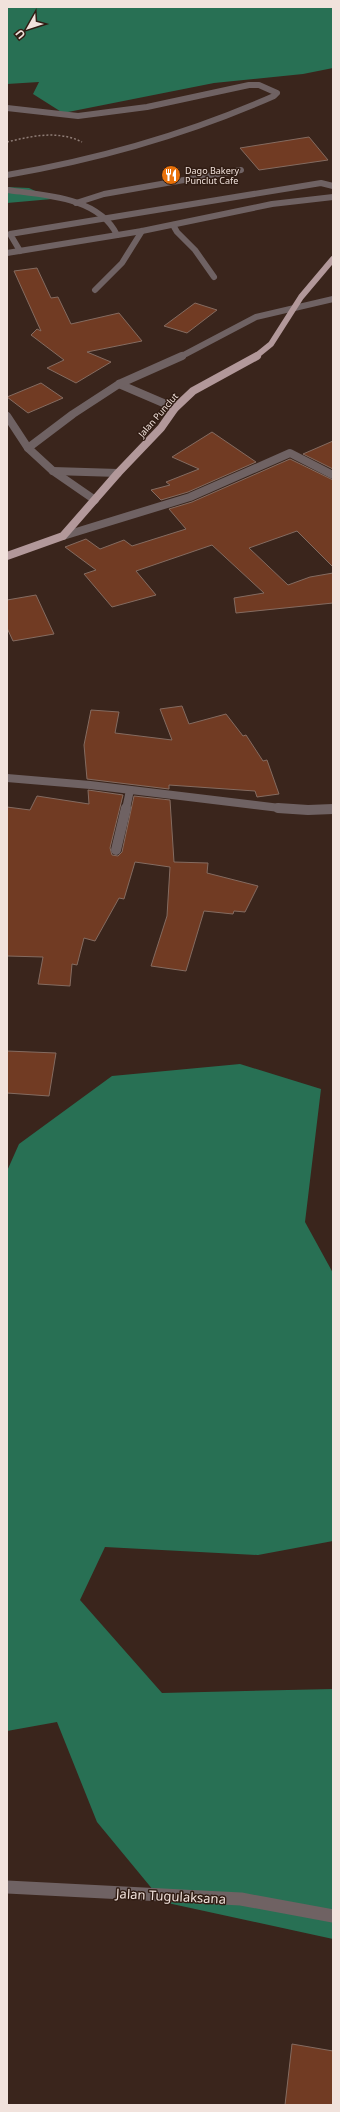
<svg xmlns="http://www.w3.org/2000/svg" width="340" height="2112" viewBox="0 0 340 2112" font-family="'Noto Sans',sans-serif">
<rect width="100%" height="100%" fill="#3a251c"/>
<g fill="#287054">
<polygon points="7,7 333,7 333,68 303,74 214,83 63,113 33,94 39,82 7,84"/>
<polygon points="7,187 29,188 52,199 7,203"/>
<polygon points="240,1064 321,1089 305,1222 333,1273 333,1541 258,1555 105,1547 80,1600 162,1693 333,1689 333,1939 163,1902 97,1822 57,1722 7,1731 7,1171 19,1144 112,1076"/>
</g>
<g fill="#713b23" stroke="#846b60">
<polygon points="309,137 328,160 259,170 240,148"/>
<polygon points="37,268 51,298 58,297 71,324 119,313 142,341 87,352 111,362 76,383 47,368 64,360 31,335 37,329 41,331 14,271"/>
<polygon points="195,303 217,310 187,333 164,326"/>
<polygon points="41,383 63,398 28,413 7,397"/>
<polygon points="212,432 256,462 188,492 161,500 151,490 170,485 166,482 199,469 172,457"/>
<polygon points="333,441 333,469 303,454"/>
<polygon points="290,459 333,480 333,567 297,531 249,548 288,585 310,577 333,573 333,603 236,613 234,598 264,593 212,545 136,571 156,595 112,607 84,574 96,570 65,547 86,539 100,549 124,540 132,546 186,529 169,509 192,502"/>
<polygon points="36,595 54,634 13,641 7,628 7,600"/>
<polygon points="182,706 189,724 226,714 243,736 246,735 263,761 267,760 279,794 257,797 255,791 169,785 169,789 87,779 84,745 91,710 119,712 115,733 172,740 160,709"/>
<polygon points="88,790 123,795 110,848 112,855 118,856 122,852 134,796 170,800 174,862 208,863 207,873 258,886 245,912 234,911 233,914 204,911 186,971 151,966 167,916 170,867 135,862 124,899 119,898 95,941 84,938 77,965 72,964 70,986 38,984 43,957 7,956 7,807 30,810 37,796 89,804"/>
<polygon points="7,1051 56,1053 49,1096 7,1093"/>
<polygon points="292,2044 333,2051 333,2105 285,2105"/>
</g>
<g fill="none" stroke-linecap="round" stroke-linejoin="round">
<path stroke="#8f7d76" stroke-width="1.5" stroke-dasharray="2 2" stroke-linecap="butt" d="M 7,142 C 32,136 58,130 82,142"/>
<g stroke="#6f6263" stroke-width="6">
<path d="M 7,108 L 78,116 L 147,107 L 249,85 L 259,85 L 277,93 L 274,96 C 188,134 100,159 7,175"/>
<path d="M 7,190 C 44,195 99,197 117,235"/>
<polyline points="76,203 104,194 241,170"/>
<polyline points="173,225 177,232 195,250 214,277"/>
<polyline points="20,251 10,234 321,183 333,186"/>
<polyline points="7,253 142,231 272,204 333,197"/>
<polyline points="95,290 122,263 142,231"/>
<polyline points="180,357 256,317 333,299"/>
</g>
<g stroke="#6f6263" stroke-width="8">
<polyline points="119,384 175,408"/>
<polyline points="7,416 28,448 53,471 95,500"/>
<polyline points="28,448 73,414 119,384 182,356"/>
<polyline points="53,471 118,473"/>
<polyline points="63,536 190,497 290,453 333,475"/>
<polyline points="7,778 90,785 288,809"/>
<polyline points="126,809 130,790"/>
<polyline points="331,809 333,809"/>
</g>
<g stroke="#6f6263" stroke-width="10">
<polyline points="278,808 308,810 333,809"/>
<polyline points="116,850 126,808"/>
</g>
<polyline stroke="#6f6263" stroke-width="13" points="7,1887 241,1899 333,1916"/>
<polyline stroke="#b2989a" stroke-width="6" points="255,357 271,344 301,297 333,259"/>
<polyline stroke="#b2989a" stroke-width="8" points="7,556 63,536 118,473 161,428 175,408 193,391 257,356"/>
</g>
<defs>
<symbol id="restaurant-disc" viewBox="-11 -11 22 22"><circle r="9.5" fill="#e8710a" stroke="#301c13"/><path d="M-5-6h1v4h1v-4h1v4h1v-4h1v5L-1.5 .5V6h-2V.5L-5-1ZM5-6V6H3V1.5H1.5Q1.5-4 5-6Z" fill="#fff"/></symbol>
</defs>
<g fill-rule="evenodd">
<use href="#restaurant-disc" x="160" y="164" width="22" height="22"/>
</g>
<g text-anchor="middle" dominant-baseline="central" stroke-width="3" stroke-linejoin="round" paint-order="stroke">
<g font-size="9" fill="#f1e2dc" stroke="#301c13" text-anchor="start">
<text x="185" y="170">Dago Bakery<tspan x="185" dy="10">Punclut Cafe</tspan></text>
</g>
<g font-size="9" fill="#f1e2dc" stroke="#301c13">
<text transform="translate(158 415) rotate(-49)">Jalan Punclut</text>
</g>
<g font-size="13" fill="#f1e2dc" stroke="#301c13">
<text transform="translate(171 1896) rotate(3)">Jalan Tugulaksana</text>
</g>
</g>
<rect width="340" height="2112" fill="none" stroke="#f1e2dc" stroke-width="16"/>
<g transform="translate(28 28) rotate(231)" stroke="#301c13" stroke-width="3" paint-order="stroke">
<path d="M0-3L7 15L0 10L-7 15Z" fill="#f1e2dc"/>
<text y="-6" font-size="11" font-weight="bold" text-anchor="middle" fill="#f1e2dc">U</text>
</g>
</svg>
